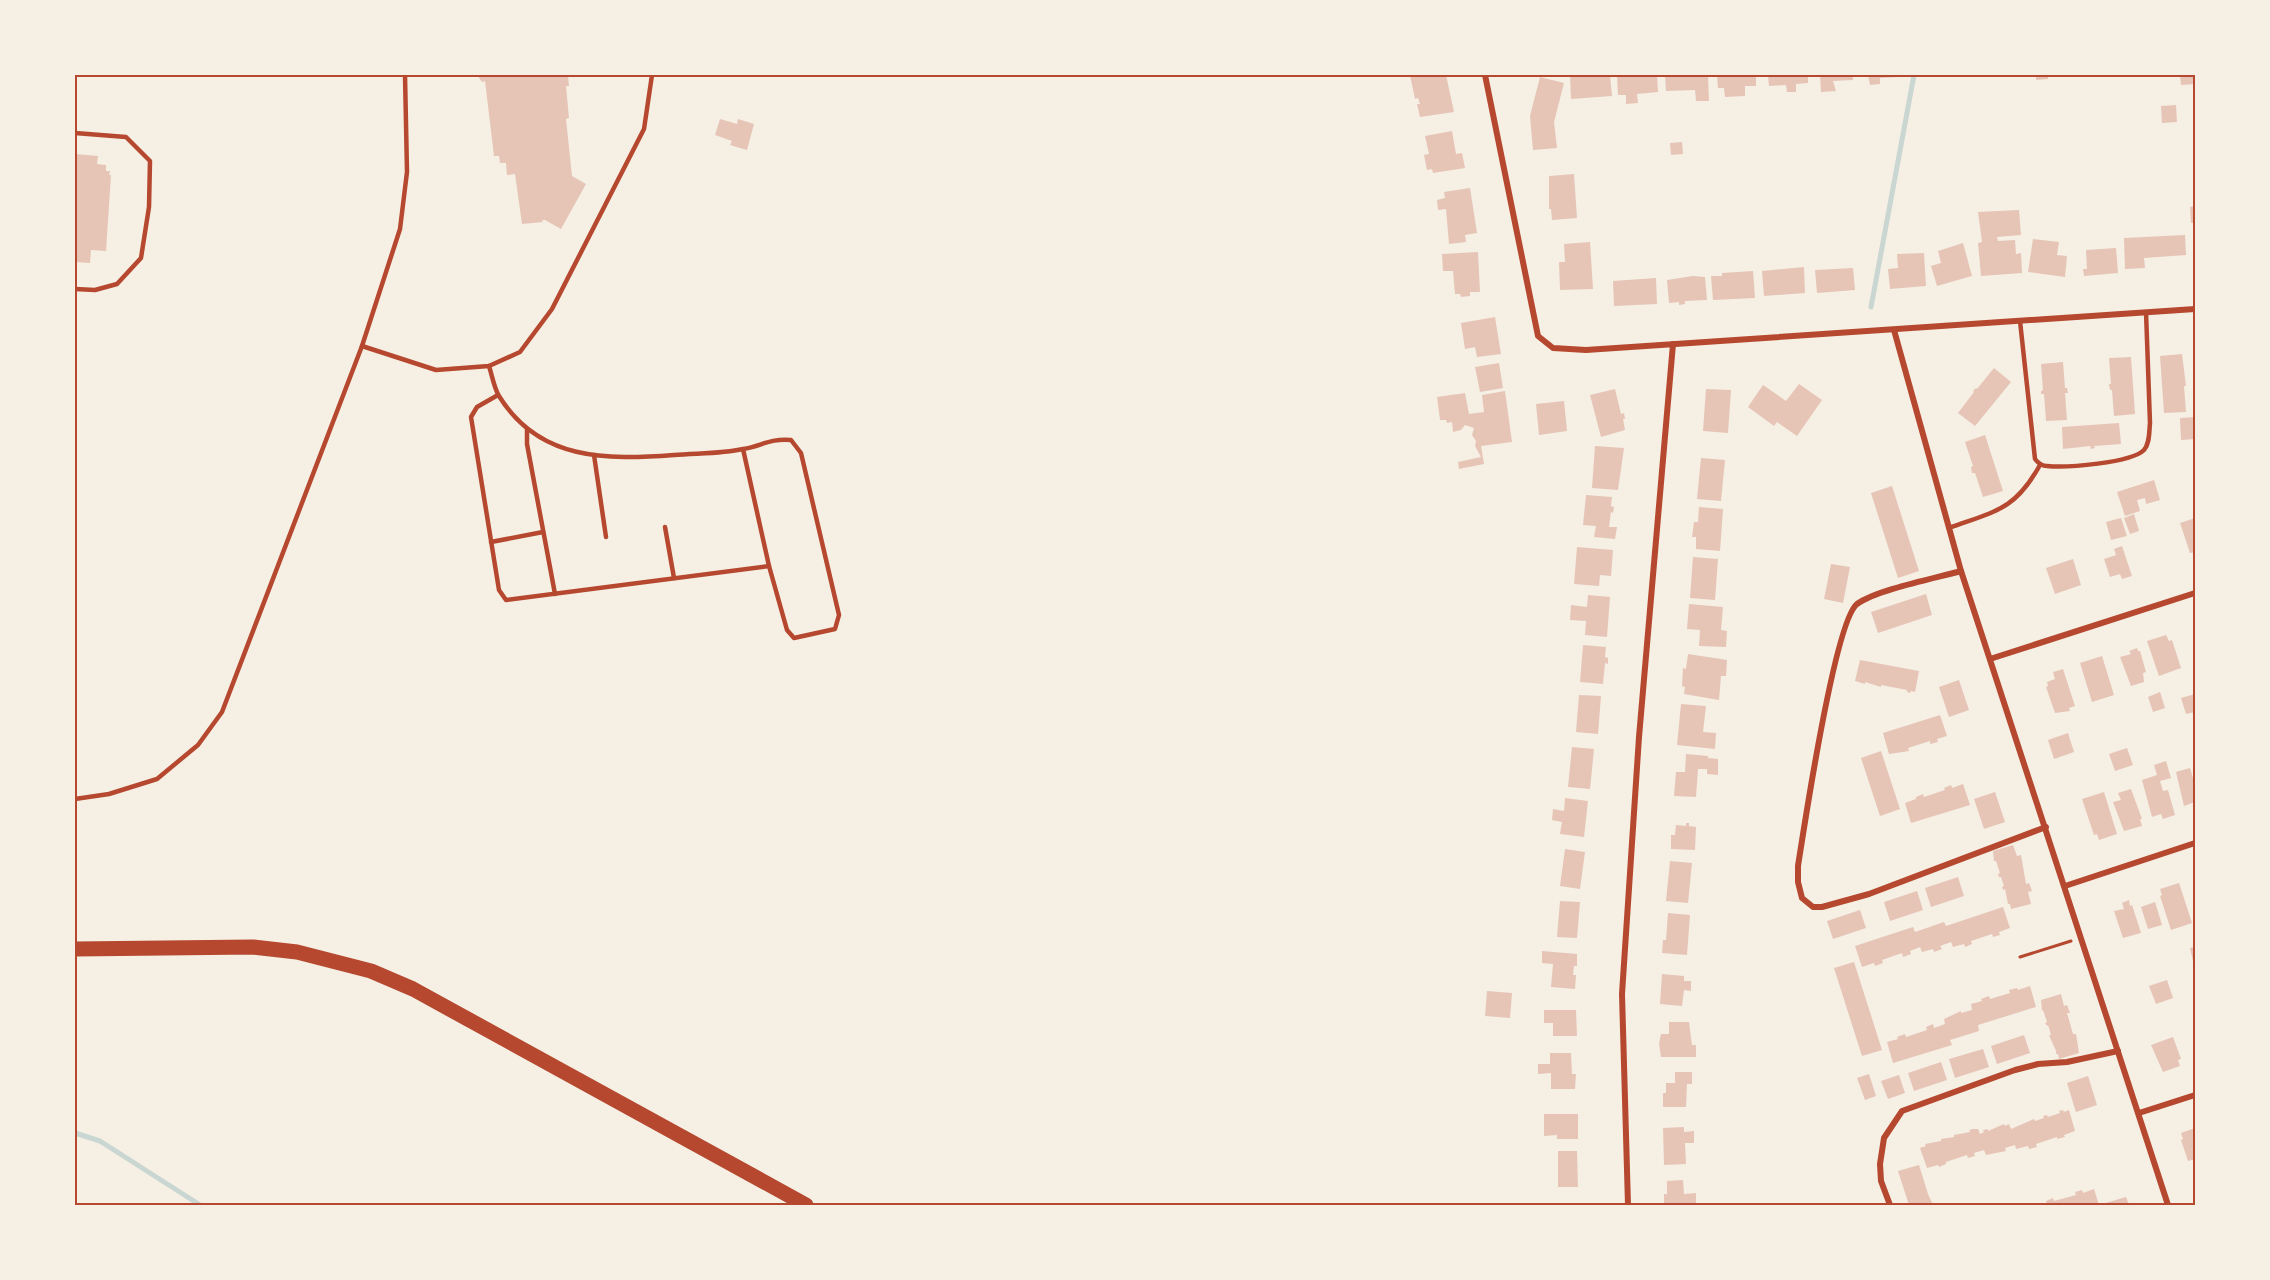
<svg xmlns="http://www.w3.org/2000/svg" width="2270" height="1280" viewBox="0 0 2270 1280" font-family="Ubuntu,sans-serif">
<rect width="100%" height="100%" fill="#f6efe4"/>
<g fill="none" stroke-linecap="round" stroke-linejoin="round">
<g stroke="#c9d6d2" stroke-width="5">
<polyline points="1871,307 1914,75"/>
<polyline points="75,1133 100,1141 200,1205"/>
</g>
</g>
<g fill="#e6c5b7">
<polygon points="477,75 568,75 569,86 566,86 569,118 566,119 572,176 586,184 561,229 545,220 542,220 543,222 522,224 515,174 507,175 506,163 500,163 499,156 494,156 485,81 482,82"/>
<polygon points="1410,75 1446,75 1454,112 1420,117 1417,104 1420,104 1418,98 1415,99"/>
<polygon points="1570,75 1610,75 1612,96 1571,99"/>
<polygon points="1617,75 1657,75 1658,92 1637,94 1638,103 1626,104 1626,95 1618,95"/>
<polygon points="1665,75 1708,75 1709,101 1696,101 1695,90 1666,91"/>
<polygon points="1717,75 1756,75 1756,86 1745,86 1745,96 1725,97 1724,88 1718,88"/>
<polygon points="1768,75 1808,75 1808,83 1796,84 1796,92 1787,92 1786,85 1769,86"/>
<polygon points="1820,75 1853,75 1853,80 1833,81 1836,91 1821,92"/>
<polygon points="1868,75 1898,75 1899,77 1880,78 1880,84 1870,85"/>
<polygon points="2036,75 2048,75 2048,79 2036,80"/>
<polygon points="2180,75 2195,75 2195,84 2181,85"/>
<polygon points="1540,77 1564,83 1554,122 1557,148 1533,150 1530,116"/>
<polygon points="2176,105 2177,122 2162,123 2161,106"/>
<polygon points="720,119 737,124 738,119 754,124 747,150 730,145 732,141 715,135"/>
<polygon points="1452,131 1456,154 1462,153 1465,168 1433,173 1432,169 1427,170 1424,155 1429,154 1425,136"/>
<polygon points="1682,142 1683,154 1671,155 1670,143"/>
<polygon points="75,154 98,156 97,164 106,165 106,171 110,171 109,175 111,175 106,251 91,250 90,263 75,262"/>
<polygon points="1574,174 1577,218 1552,220 1551,209 1549,209 1549,176"/>
<polygon points="1470,188 1477,233 1465,235 1466,242 1449,244 1446,209 1438,210 1437,200 1445,198 1444,192"/>
<polygon points="2195,206 2195,223 2191,223 2190,207"/>
<polygon points="2019,210 2021,235 1997,237 1998,241 2015,240 2016,254 2021,253 2022,273 1981,276 1978,243 1982,242 1978,212"/>
<polygon points="2185,235 2186,255 2144,258 2145,268 2125,269 2124,238"/>
<polygon points="2033,239 2059,242 2057,255 2067,256 2065,277 2028,272"/>
<polygon points="1590,242 1593,289 1560,290 1559,262 1565,262 1564,244"/>
<polygon points="1963,243 1972,276 1937,286 1931,266 1941,263 1938,251"/>
<polygon points="2116,248 2118,273 2084,276 2083,269 2087,269 2086,250"/>
<polygon points="1478,252 1480,292 1470,292 1470,296 1461,297 1460,294 1455,294 1453,271 1443,271 1442,254"/>
<polygon points="1924,253 1926,286 1890,289 1888,269 1898,268 1897,254"/>
<polygon points="1804,267 1805,293 1764,296 1762,271"/>
<polygon points="1853,268 1855,290 1817,293 1815,270"/>
<polygon points="1753,271 1755,298 1713,300 1711,276 1722,276 1722,273"/>
<polygon points="1693,276 1705,277 1707,300 1685,301 1685,304 1679,305 1679,302 1669,303 1667,280"/>
<polygon points="1656,278 1657,304 1614,306 1613,281"/>
<polygon points="1495,317 1501,354 1477,357 1475,347 1465,349 1461,323"/>
<polygon points="2182,354 2186,386 2184,386 2186,412 2164,413 2160,356"/>
<polygon points="2131,357 2135,414 2114,416 2112,390 2110,390 2109,384 2111,384 2109,358"/>
<polygon points="2063,362 2065,388 2067,388 2068,393 2065,393 2067,420 2046,421 2044,394 2041,394 2041,391 2043,390 2041,364"/>
<polygon points="1499,363 1503,388 1480,392 1475,367"/>
<polygon points="1994,368 2011,382 1975,426 1958,413 1974,392 1973,391 1976,388 1977,389"/>
<polygon points="1799,384 1822,400 1797,436 1777,422 1774,426 1748,407 1763,385 1786,401"/>
<polygon points="1615,389 1621,414 1624,413 1625,419 1623,419 1625,430 1601,437 1590,395"/>
<polygon points="1706,389 1731,390 1728,433 1703,431"/>
<polygon points="1505,391 1512,442 1481,446 1484,464 1459,469 1458,462 1481,457 1475,446 1476,441 1472,435 1474,428 1465,425 1461,430 1453,432 1452,422 1447,423 1446,420 1440,420 1437,397 1465,393 1469,414 1484,412 1482,395"/>
<polygon points="1564,401 1567,431 1539,435 1536,404"/>
<polygon points="2195,417 2195,439 2181,440 2180,418"/>
<polygon points="2119,423 2121,444 2094,446 2095,448 2091,449 2090,446 2063,449 2062,427"/>
<polygon points="1985,435 2003,491 1983,497 1975,473 1972,473 1971,467 1973,466 1965,442"/>
<polygon points="1595,446 1624,448 1618,490 1592,488"/>
<polygon points="1701,458 1725,460 1721,501 1697,499"/>
<polygon points="2154,480 2160,500 2146,504 2145,498 2137,500 2140,511 2125,516 2117,492"/>
<polygon points="1892,486 1919,571 1898,578 1871,493"/>
<polygon points="1586,495 1612,497 1611,506 1614,507 1613,513 1611,512 1609,527 1617,527 1615,539 1594,537 1596,526 1583,525"/>
<polygon points="1699,507 1723,509 1720,551 1696,549 1696,537 1692,537 1694,522 1698,522"/>
<polygon points="2134,514 2139,531 2130,534 2124,518"/>
<polygon points="2121,518 2127,536 2111,540 2106,522"/>
<polygon points="2195,518 2195,552 2190,553 2180,523"/>
<polygon points="2122,546 2132,576 2122,579 2120,574 2110,577 2104,559 2116,555 2114,549"/>
<polygon points="1577,547 1613,550 1611,576 1600,575 1599,586 1574,584"/>
<polygon points="1693,557 1718,559 1715,600 1690,598"/>
<polygon points="2073,559 2081,585 2055,594 2046,568"/>
<polygon points="1831,564 1850,567 1843,603 1824,599"/>
<polygon points="1926,594 1932,615 1878,633 1871,612"/>
<polygon points="1588,595 1610,597 1607,637 1585,635 1586,621 1570,620 1571,605 1587,607"/>
<polygon points="1689,604 1723,607 1721,630 1727,631 1726,647 1699,646 1700,630 1687,629"/>
<polygon points="2166,635 2169,641 2172,640 2181,668 2159,676 2147,641"/>
<polygon points="1583,645 1606,647 1605,657 1608,658 1608,664 1605,663 1603,684 1580,682"/>
<polygon points="2137,648 2138,651 2140,651 2146,672 2143,673 2144,682 2131,686 2120,657 2131,654 2129,651"/>
<polygon points="1688,654 1727,660 1726,676 1721,676 1719,700 1684,694 1685,687 1682,686 1683,668 1686,669"/>
<polygon points="2102,656 2114,695 2092,702 2080,663"/>
<polygon points="1860,660 1919,671 1915,692 1911,691 1910,693 1907,692 1907,690 1881,685 1881,687 1865,682 1865,684 1855,681"/>
<polygon points="2063,669 2075,706 2069,708 2070,711 2055,713 2046,687 2048,686 2047,682 2055,679 2053,672"/>
<polygon points="1959,680 1969,710 1949,717 1939,687"/>
<polygon points="2160,692 2165,708 2153,712 2148,697"/>
<polygon points="2195,694 2195,712 2186,714 2181,698"/>
<polygon points="1579,695 1601,696 1598,734 1576,732"/>
<polygon points="1681,704 1706,706 1703,732 1716,733 1715,749 1677,745"/>
<polygon points="1940,715 1947,736 1937,739 1938,742 1930,744 1930,741 1908,748 1909,751 1889,754 1883,733"/>
<polygon points="2068,733 2074,752 2054,759 2048,740"/>
<polygon points="1572,747 1594,749 1590,789 1568,787"/>
<polygon points="2127,748 2133,765 2115,771 2109,754"/>
<polygon points="1881,751 1900,809 1880,816 1861,758"/>
<polygon points="1686,754 1708,756 1708,758 1718,759 1718,775 1707,774 1707,769 1698,769 1696,797 1674,796 1676,772 1685,772"/>
<polygon points="2166,761 2171,778 2160,781 2163,791 2168,790 2175,815 2163,819 2161,814 2152,817 2142,780 2157,775 2154,765"/>
<polygon points="2190,768 2193,778 2195,777 2195,802 2184,806 2176,772"/>
<polygon points="1963,784 1970,805 1911,823 1905,803 1916,799 1916,797 1923,794 1924,797 1945,790 1944,788 1951,785 1952,788"/>
<polygon points="2131,789 2142,819 2140,819 2142,826 2124,831 2113,802 2121,800 2118,793"/>
<polygon points="1995,792 2005,822 1984,829 1974,799"/>
<polygon points="2104,792 2117,834 2099,840 2097,834 2094,835 2082,799"/>
<polygon points="1565,798 1588,801 1584,837 1560,834 1562,822 1552,820 1553,809 1564,811"/>
<polygon points="1686,823 1689,823 1689,826 1696,827 1695,850 1671,849 1671,835 1675,835 1676,825 1686,826"/>
<polygon points="2013,845 2017,856 2021,855 2026,884 2029,883 2032,891 2028,892 2031,904 2011,909 2010,904 2008,904 2005,889 2003,890 2002,887 2004,886 2001,877 1999,877 1998,874 2000,873 1996,861 1994,861 1993,851"/>
<polygon points="1565,849 1585,852 1580,889 1560,886"/>
<polygon points="1670,861 1692,863 1688,903 1666,901"/>
<polygon points="1958,877 1964,896 1931,907 1925,888"/>
<polygon points="2179,883 2192,923 2171,930 2160,896 2162,895 2160,889"/>
<polygon points="1917,891 1923,910 1890,921 1884,902"/>
<polygon points="2129,900 2130,906 2132,905 2141,933 2123,938 2114,911 2124,909 2122,903"/>
<polygon points="1560,901 1580,902 1577,938 1557,937"/>
<polygon points="2155,902 2162,925 2148,929 2141,907"/>
<polygon points="2003,907 2010,928 1999,932 2000,935 1993,937 1992,934 1971,941 1972,944 1965,947 1964,944 1953,947 1951,942 1940,946 1942,949 1934,952 1933,949 1922,952 1920,947 1910,951 1911,954 1903,957 1902,953 1882,960 1883,963 1875,966 1874,963 1862,967 1855,946 1913,927 1915,932 1944,922 1946,926"/>
<polygon points="1860,910 1866,928 1833,939 1827,921"/>
<polygon points="1668,913 1690,915 1687,955 1662,953 1663,940 1666,940"/>
<polygon points="2195,947 2195,966 2194,966 2190,948"/>
<polygon points="1542,951 1577,954 1577,966 1574,966 1573,975 1576,975 1575,989 1551,987 1553,964 1542,963"/>
<polygon points="1854,962 1882,1050 1862,1056 1834,968"/>
<polygon points="1662,974 1684,976 1684,981 1691,981 1691,991 1684,990 1682,1006 1660,1004"/>
<polygon points="2167,980 2173,998 2156,1004 2149,986"/>
<polygon points="2030,986 2036,1007 1978,1025 1979,1031 1950,1040 1952,1045 1893,1063 1887,1042 1898,1039 1897,1037 1905,1034 1906,1037 1927,1030 1926,1027 1933,1024 1934,1028 1945,1024 1944,1019 1961,1011 1961,1013 1972,1010 1971,1004 1982,1001 1981,999 1989,996 1990,999 2010,993 2009,990 2017,988 2018,990"/>
<polygon points="1487,991 1512,993 1510,1018 1485,1016"/>
<polygon points="2061,994 2064,1006 2067,1005 2070,1013 2067,1013 2073,1034 2076,1034 2079,1053 2059,1059 2058,1054 2056,1054 2056,1051 2049,1035 2051,1035 2048,1025 2047,1026 2045,1023 2047,1022 2043,1010 2042,1011 2041,1000"/>
<polygon points="1544,1010 1576,1010 1577,1036 1553,1036 1553,1023 1544,1023"/>
<polygon points="1669,1022 1689,1022 1692,1045 1696,1045 1696,1057 1661,1057 1659,1044 1661,1034 1669,1034"/>
<polygon points="2024,1035 2030,1053 1997,1064 1991,1046"/>
<polygon points="2173,1037 2181,1059 2178,1060 2180,1066 2163,1072 2151,1045"/>
<polygon points="1983,1049 1989,1067 1955,1078 1949,1059"/>
<polygon points="1550,1053 1571,1053 1572,1074 1576,1074 1575,1089 1551,1089 1551,1073 1538,1074 1538,1064 1550,1064"/>
<polygon points="1941,1062 1947,1080 1914,1091 1908,1073"/>
<polygon points="1675,1072 1692,1072 1692,1084 1687,1084 1686,1107 1663,1107 1663,1093 1666,1093 1666,1083 1675,1083"/>
<polygon points="1869,1074 1876,1096 1865,1100 1857,1078"/>
<polygon points="1899,1075 1905,1093 1888,1099 1881,1081"/>
<polygon points="2088,1076 2097,1105 2076,1112 2067,1083"/>
<polygon points="2063,1110 2064,1112 2069,1110 2075,1131 2064,1135 2065,1137 2057,1139 2057,1137 2036,1144 2037,1147 2029,1149 2028,1146 2016,1149 2015,1145 2005,1148 2006,1151 1986,1155 1984,1150 1974,1153 1975,1156 1968,1158 1967,1155 1946,1162 1946,1164 1939,1167 1938,1165 1927,1168 1920,1148 1926,1146 1925,1144 1941,1141 1941,1139 1954,1137 1954,1135 1970,1132 1969,1130 1973,1129 1978,1129 1980,1134 1984,1132 1983,1130 1988,1129 1988,1131 2004,1124 2005,1126 2009,1124 2011,1129 2034,1119 2035,1121 2044,1118 2043,1116 2047,1115 2048,1117 2060,1113 2059,1111"/>
<polygon points="1544,1114 1578,1114 1578,1139 1557,1139 1557,1135 1544,1136"/>
<polygon points="1684,1127 1684,1132 1694,1131 1694,1143 1685,1143 1686,1164 1664,1165 1663,1128"/>
<polygon points="2195,1128 2195,1159 2188,1161 2181,1140 2183,1139 2181,1133"/>
<polygon points="1558,1151 1577,1151 1578,1187 1558,1187"/>
<polygon points="1919,1165 1928,1194 1933,1205 1909,1205 1898,1171"/>
<polygon points="1683,1180 1684,1194 1696,1193 1696,1205 1664,1205 1664,1194 1667,1194 1667,1181"/>
<polygon points="2094,1189 2099,1205 2047,1205 2046,1201 2053,1198 2054,1201 2076,1195 2075,1192 2082,1190 2083,1193"/>
<polygon points="2126,1197 2129,1205 2102,1205 2102,1204"/>
</g>
<g fill="none" stroke-linecap="round" stroke-linejoin="round">
<polyline stroke="#b5482f" stroke-width="3" points="2020,957 2071,941"/>
<g stroke="#b5482f" stroke-width="4.5">
<polyline points="75,133 126,137 150,161 149,207 141,258 117,284 95,290 75,289"/>
<path d="M 2020,321 L 2035,459 C 2038,463 2041,466 2047,466 C 2066,468 2131,463 2144,450 C 2150,443 2149,432 2150,423 L 2146,312"/>
<polyline points="362,346 436,370 489,366 520,352 552,309 644,129 652,75"/>
<path d="M 489,366 C 492,375 494,388 499,396 C 539,461 607,460 674,455 C 697,453 721,454 743,449 C 762,446 770,438 791,440 L 801,453 L 839,615 L 835,629 L 794,638 L 787,630 L 769,566 L 743,449"/>
<polyline points="498,395 477,407 471,417 499,590 506,600 769,566"/>
<polyline points="527,429 527,444 555,594"/>
<polyline points="594,455 606,537"/>
<polyline points="665,527 674,578"/>
<path d="M 1949,528 C 1996,511 2015,510 2040,465"/>
<polyline points="491,542 543,532"/>
<polyline points="75,799 109,794 157,779 198,745 222,712 362,346 400,229 407,172 405,75"/>
</g>
<g stroke="#b5482f" stroke-width="6">
<polyline points="1485,75 1538,336 1553,348 1586,350 2195,309"/>
<polyline points="1894,330 1961,571 2168,1205"/>
<path d="M 1961,571 C 1936,578 1876,590 1857,604 C 1835,621 1804,828 1798,866 L 1798,882 L 1802,898 L 1813,907 L 1822,907 L 1869,894 L 2046,827"/>
<polyline points="1990,659 2195,593"/>
<polyline points="2065,886 2195,843"/>
<polyline points="2139,1113 2195,1095"/>
<polyline points="1628,1205 1622,994 1639,737 1673,344"/>
<polyline points="1890,1205 1881,1181 1880,1164 1884,1138 1902,1111 2015,1070 2038,1064 2067,1062 2118,1051"/>
</g>
<polyline stroke="#b5482f" stroke-width="15" points="75,949 253,947 297,952 371,971 413,989 806,1205"/>
</g>
<rect width="2270" height="1280" fill="none" stroke="#f6efe4" stroke-width="153"/>
<rect x="76" y="76" width="2118" height="1128" fill="none" stroke="#b5482f" stroke-width="2"/>
</svg>
